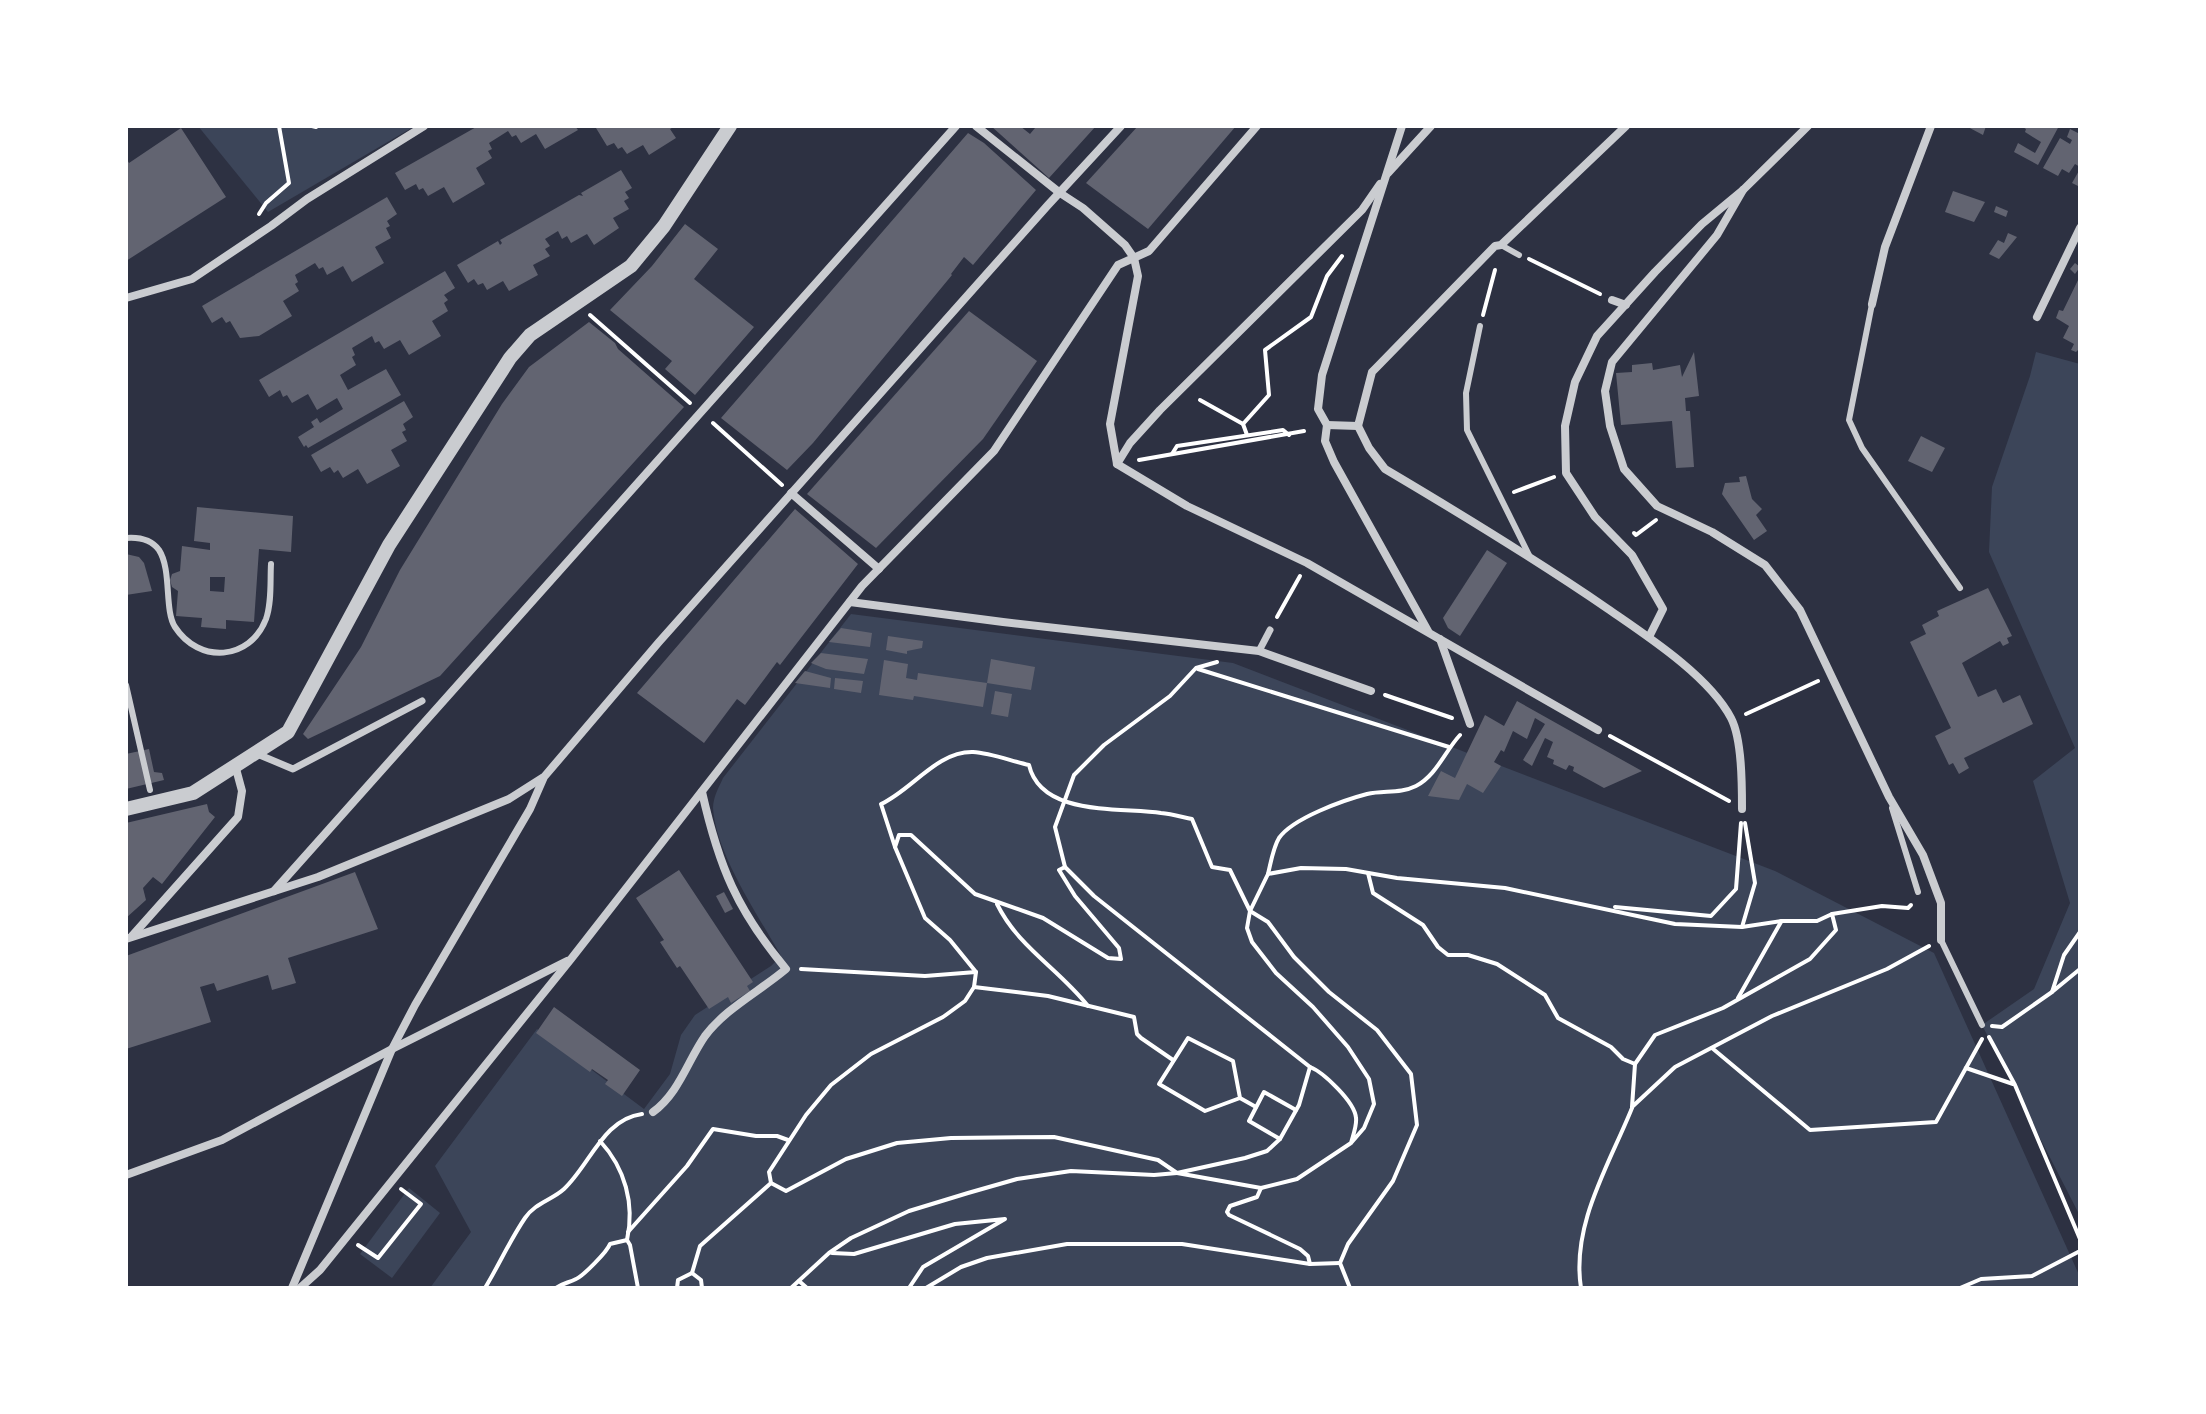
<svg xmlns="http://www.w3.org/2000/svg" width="2206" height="1414" viewBox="0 0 2206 1414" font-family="'PT Sans Narrow',sans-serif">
<rect width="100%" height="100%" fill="#2d3142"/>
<g fill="#3c4559">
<polygon points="198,126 415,126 268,212"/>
<polygon points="2036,352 2080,364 2080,1216 1982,1025 2034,989 2070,903 2033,781 2075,748 1989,552 1992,487 2030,376"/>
<path d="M 851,614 L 1233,663 L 1775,871 L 1934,953 L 2080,1277 L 2080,1288 L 430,1288 L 471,1232 L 435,1166 L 537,1029 L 644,1109 L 670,1074 L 681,1035 L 695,1015 L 771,966 L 781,956 C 758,915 716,854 713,808 C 713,797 719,787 723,778 Z"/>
<polygon points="409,1188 440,1213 392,1278 360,1254"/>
</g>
<g fill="#626471" fill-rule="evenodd">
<polygon points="478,126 575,126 578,130 545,149 536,134 521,143 516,135 512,137 508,131 489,143 492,149 488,151 492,158 476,168 485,184 453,203 444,187 428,196 423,188 419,190 416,184 405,190 395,173"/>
<polygon points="600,126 675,126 670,129 676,138 649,155 643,145 627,154 622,147 618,149 614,143 607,146 596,128"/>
<polygon points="991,126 1020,126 1030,134 1035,128 1032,126 1096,126 1049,178"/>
<polygon points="1138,126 1236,126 1148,229 1086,183"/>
<polygon points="1966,126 1986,126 1983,135"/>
<polygon points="2021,126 2059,126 2038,165 2014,152 2018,143 2035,153 2041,142 2025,132 2026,129"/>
<polygon points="181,128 226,197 126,261 126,158 129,163"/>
<polygon points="2070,129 2080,134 2080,167 2075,164 2069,173 2062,169 2058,176 2043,168 2060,138 2070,144 2072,140 2067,137"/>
<polygon points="968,133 984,143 1036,190 973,265 964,257 951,274 952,275 813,443 787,470 721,418"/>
<polygon points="2080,169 2080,187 2072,183"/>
<polygon points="621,170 632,188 625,192 629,198 624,201 629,209 613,218 619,228 594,245 587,234 571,243 567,236 562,239 558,231 545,239 550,246 545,249 550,256 533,265 538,275 509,291 503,281 487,290 483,283 478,285 474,279 468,283 457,265 498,241 500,245 502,243 500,240 579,195 583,196 581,193"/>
<polygon points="1953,191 1985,202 1974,222 1945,212"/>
<polygon points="387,197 397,214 387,221 390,226 386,228 391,238 375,247 384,263 352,282 343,266 327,275 323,267 319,269 315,263 295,275 298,282 295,284 299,291 283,301 292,316 259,336 240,338 230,321 226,323 222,317 212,323 202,306"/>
<polygon points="1996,206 2008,211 2006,217 1994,212"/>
<polygon points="685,224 718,249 694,279 754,327 695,395 665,369 672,361 610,310 652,266"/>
<polygon points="2008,233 2017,237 1999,259 1989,254 1998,240 2004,243"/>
<polygon points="2075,263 2080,267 2075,274 2070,269"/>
<polygon points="445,271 455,288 444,295 448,300 444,303 448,311 432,321 441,336 409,355 400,340 384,349 379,341 375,343 372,336 352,348 355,355 352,357 356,365 340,375 348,390 386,369 401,395 308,448 306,445 304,447 298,437 314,427 311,422 317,418 320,423 343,409 337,398 317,410 308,394 292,403 287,395 283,397 280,390 269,397 259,380"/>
<polygon points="2080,276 2080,348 2076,352 2071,350 2074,344 2063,338 2069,326 2056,318 2059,310 2063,311"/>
<polygon points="969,311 1037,361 983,439 876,548 807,494"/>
<polygon points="589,322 615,343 618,349 684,407 440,676 308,739 303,734 361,647 400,570 502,404 529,367"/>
<polygon points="1694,352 1699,396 1685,398 1686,411 1690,411 1694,467 1676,468 1672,421 1621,425 1616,373 1632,372 1632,365 1652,363 1653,370 1680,365 1682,377"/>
<polygon points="404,401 413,417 403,424 406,430 402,432 407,441 391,450 400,466 367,484 358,469 343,478 338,470 334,473 330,467 321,472 311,455"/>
<polygon points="1921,436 1945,448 1932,472 1908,461"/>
<polygon points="1746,476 1752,499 1762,509 1756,515 1767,531 1754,540 1722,494 1725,483 1740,482 1739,477"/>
<path d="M 197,507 L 293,516 L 291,552 L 259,549 L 254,622 L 226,620 L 226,629 L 201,627 L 202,618 L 176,616 L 178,591 L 172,587 L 170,580 L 172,574 L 180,571 L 182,546 L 210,550 L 210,543 L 194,541 ZM 210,577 L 225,577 L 224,592 L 210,591 Z"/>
<polygon points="795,509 858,564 780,665 777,662 745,705 737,699 704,743 637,693"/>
<polygon points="1487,550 1507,563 1460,636 1448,628 1443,618"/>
<polygon points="126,554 139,557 144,563 152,591 126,595"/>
<polygon points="1988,588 2012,636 2007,638 2009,643 2003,646 2000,641 1962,663 1978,697 1996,689 2003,703 2020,695 2033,724 1964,758 1969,768 1959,774 1953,763 1949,765 1935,736 1951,728 1910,642 1926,634 1922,625 1939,616 1937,611"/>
<polygon points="841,628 872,633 870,647 829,642"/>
<polygon points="888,636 923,641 922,648 907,651 907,654 886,650"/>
<polygon points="821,653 868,659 864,674 826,669 811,663"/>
<polygon points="991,659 1035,667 1031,690 987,683"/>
<polygon points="884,660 908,664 906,678 917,680 918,673 987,683 983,707 914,696 913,700 879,695"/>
<polygon points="805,671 831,678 830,688 795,683"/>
<polygon points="835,678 863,681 861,693 834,689"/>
<polygon points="995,691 1012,694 1008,717 991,714"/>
<polygon points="1517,701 1581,737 1642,771 1604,788 1573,771 1574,767 1569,765 1566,770 1553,764 1554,760 1547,757 1553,742 1545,738 1532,766 1523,760 1545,724 1535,718 1527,739 1513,731 1504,752 1501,750 1494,762 1501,766 1483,793 1467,784 1459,800 1428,796 1441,771 1455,778 1485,715 1504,726"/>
<polygon points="149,749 154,772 162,773 164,780 126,789 126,754"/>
<polygon points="207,804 209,812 215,817 162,884 153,877 143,888 146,900 126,918 126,823"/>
<polygon points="679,870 753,982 747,986 750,991 731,1003 728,997 709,1009 680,966 677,968 660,942 664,940 636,898"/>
<polygon points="355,872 378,929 288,958 296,983 272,990 268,975 217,991 214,983 200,987 211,1022 126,1049 126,956"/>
<polygon points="724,892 733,909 725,913 716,896"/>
<polygon points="554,1007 640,1070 622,1096 605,1084 608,1080 592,1069 590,1072 536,1033"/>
</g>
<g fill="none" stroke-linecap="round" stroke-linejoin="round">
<g stroke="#fff" stroke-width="4">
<polyline points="312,126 316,127"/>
<polyline points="259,214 266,203 289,183 279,126"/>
<polyline points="1529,259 1600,294"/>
<polyline points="590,315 690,403"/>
<polyline points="1483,315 1495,270"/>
<polyline points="1200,400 1243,424 1247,435"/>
<polyline points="713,423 782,485"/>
<polyline points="1243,424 1269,395 1265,350 1311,317 1327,276 1342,256"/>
<polyline points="1172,454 1177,446 1283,430 1289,435"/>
<polyline points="1139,460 1304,431"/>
<polyline points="1514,492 1554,477"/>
<polyline points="1634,533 1636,535 1656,520"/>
<polyline points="1277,617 1300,576"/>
<polyline points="1198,669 1449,747"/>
<polyline points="1385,695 1452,718"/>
<polyline points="1746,714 1818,681"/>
<polyline points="1610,736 1729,801"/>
<path d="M 895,847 L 881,804 C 912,790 937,751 973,752 C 991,753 1011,761 1029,765 C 1041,817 1121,807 1161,813 C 1172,814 1182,817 1192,819 L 1212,867 L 1230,870 L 1250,911 L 1268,922 L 1294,957 L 1329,992 L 1377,1030 L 1411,1074 L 1417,1125 L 1393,1181 L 1348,1244 L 1340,1263 L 1350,1288"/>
<polyline points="1065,867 1055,827 1074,775 1104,745 1170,696 1196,668 1217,662"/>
<polyline points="1368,873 1373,893 1423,925 1438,947 1448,955 1468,955 1497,964 1545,995 1558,1018 1611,1047 1623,1059 1635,1064"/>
<path d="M 1268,874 C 1271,862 1273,848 1279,838 C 1293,818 1344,800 1367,794 C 1384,790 1400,794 1416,786 C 1436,776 1445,751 1460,735"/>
<path d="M 997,904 C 1018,947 1059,969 1088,1006"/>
<polyline points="1615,907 1711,916 1736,889 1741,823"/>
<polyline points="1832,914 1882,906 1908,908 1911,905"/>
<polyline points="1742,927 1755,883 1745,823"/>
<polyline points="2080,932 2064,955 2052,992 2080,969"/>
<polyline points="801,969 925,976 976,972"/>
<polyline points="974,987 1048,996 1134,1017 1137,1034 1141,1038 1173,1060"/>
<polyline points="1738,998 1781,922"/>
<polyline points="1992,1026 2002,1027 2052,992"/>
<polyline points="1989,1037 2015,1085 2080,1239"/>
<polyline points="1712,1048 1810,1130 1936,1122 1982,1039"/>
<polyline points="1966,1068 2013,1084"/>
<polyline points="1240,1098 1233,1061 1188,1038 1159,1084 1205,1111 1240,1098 1256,1107"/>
<polyline points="1280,1139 1249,1121 1264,1092 1296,1110"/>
<path d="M 600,1141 C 625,1168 635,1204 627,1240"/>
<path d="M 1351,1143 C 1353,1135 1357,1126 1356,1118 C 1355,1102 1323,1072 1310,1067 L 1094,896 L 1065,867 L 1059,870 L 1075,896 L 1119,948 L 1121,959 L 1108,958 L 1043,918 L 975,894 L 911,835 L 899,835 L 895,847 L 925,918 L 950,940 L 976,972 L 974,987 L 965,1001 L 943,1017 L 871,1054 L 831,1085 L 806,1115 L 769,1172 L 771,1183 L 786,1191 L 846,1159 L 897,1143 L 951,1138 L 1054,1137 L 1158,1160 L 1177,1173 L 1261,1188 L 1297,1179 L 1351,1143 L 1364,1128 L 1374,1104 L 1369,1079 L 1348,1047 L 1313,1007 L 1276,973 L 1252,942 L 1247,928 L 1250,911 L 1268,874 L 1301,868 L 1346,869 L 1397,878 L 1505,888 L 1675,924 L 1742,927 L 1781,921 L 1817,921 L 1832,914 L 1836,930 L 1810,959 L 1723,1008 L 1655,1035 L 1635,1064 L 1632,1107 L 1675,1067 L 1772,1016 L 1887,969 L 1929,946"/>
<polyline points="1261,1188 1257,1197 1230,1206 1227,1212 1229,1215 1300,1249 1308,1256 1310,1264"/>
<polyline points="628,1232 687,1166 713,1129 756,1136 777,1136 788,1140"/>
<polyline points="358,1245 378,1258 421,1204 401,1189"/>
<polyline points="832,1253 854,1254 955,1224 1005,1219 923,1267 909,1288"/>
<polyline points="692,1273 700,1246 771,1183"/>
<polyline points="799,1281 807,1288"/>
<path d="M 485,1288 C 499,1265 510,1240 525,1218 C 535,1203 552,1200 564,1189 C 590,1165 603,1119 642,1114"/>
<path d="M 556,1288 C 563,1283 568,1283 576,1279 C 583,1276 607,1252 610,1244 L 627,1240 L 630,1245 L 638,1288"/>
<polyline points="677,1288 678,1280 692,1273 701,1280 702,1288"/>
<polyline points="791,1288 829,1253 851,1238 909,1211 968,1193 1017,1179 1071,1171 1154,1175 1177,1173 1245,1158 1267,1151 1280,1139 1299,1105 1310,1067"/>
<polyline points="926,1288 961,1267 987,1258 1067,1244 1182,1244 1310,1264 1340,1263"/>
<path d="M 1581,1288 C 1571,1225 1609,1165 1632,1108"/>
<polyline points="1960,1288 1981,1279 2032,1276 2080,1251"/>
</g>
<g stroke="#caccd0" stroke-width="6">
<polyline points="1501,245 1519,255"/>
<polyline points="1872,304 1849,420 1862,448 1960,588"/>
<polyline points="1480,326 1466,393 1467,430 1529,555"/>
<path d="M 126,538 C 139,537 151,539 159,550 C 172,570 164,610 175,627 C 199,664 250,661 266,619 C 272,602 270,581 271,564"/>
<polyline points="126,685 150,790"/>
<polyline points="1892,808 1918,892"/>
<polyline points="1941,940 1982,1025"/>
</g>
<g stroke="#caccd0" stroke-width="7">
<polyline points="1259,651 1270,630"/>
<polyline points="255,753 293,769 422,701"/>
</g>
<g stroke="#caccd0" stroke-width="8">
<polyline points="976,126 1060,193 1083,208 1125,245 1134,258 1138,276 1110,424 1117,464 1187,506 1307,563 1598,730"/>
<polyline points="1402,126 1322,375 1318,409 1327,425 1325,441 1334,462 1428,631"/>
<polyline points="1388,173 1431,126"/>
<polyline points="1743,190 1717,235 1612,362 1605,391 1610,426 1624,469 1657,506 1712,532 1765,565 1800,610 1889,797 1923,855 1941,903 1941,940"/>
<polyline points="126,298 192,279 271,226 307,199 424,126"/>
<polyline points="1612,300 1626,305"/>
<polyline points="1872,304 1885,247 1931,126"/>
<polyline points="2037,317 2080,228"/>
<polyline points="1327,425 1358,426 1372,372 1377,367 1495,246 1501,245 1626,126"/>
<path d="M 1358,426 L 1369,448 L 1385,469 C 1461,514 1535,559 1608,609 C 1647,636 1709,676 1731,718 C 1742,739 1742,785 1742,809"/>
<polyline points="1117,464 1130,443 1160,410 1362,210 1380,184"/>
<polyline points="791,493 879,569"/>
<polyline points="850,602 1003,622 1259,651 1371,691"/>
<polyline points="1649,637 1663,609 1632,555 1595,517 1566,473 1565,426 1575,382 1597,336 1655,272 1702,224 1743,190 1808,126"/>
<polyline points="1440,639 1470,724"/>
<polyline points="274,891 956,126"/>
<polyline points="132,936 238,817 242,791 235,765"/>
<polyline points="126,939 318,877 509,799 542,778"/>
<path d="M 653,1112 C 679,1093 687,1062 705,1036 C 725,1009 760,991 786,969 C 737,910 719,867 702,792"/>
<polyline points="126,1175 222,1140 392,1049 567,961"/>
<polyline points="292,1288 392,1049 415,1005 530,809 544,777 659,642 1048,205 1121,126"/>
<polyline points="300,1288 320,1270 571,959 862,586 994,451 1118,265 1149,251 1257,126"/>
</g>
<polyline stroke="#caccd0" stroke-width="14" points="126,809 193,793 288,732 389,545 510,358 530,335 631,266 664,226 730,126"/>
</g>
<rect width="2206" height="1414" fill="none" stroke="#ffffff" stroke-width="256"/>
</svg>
